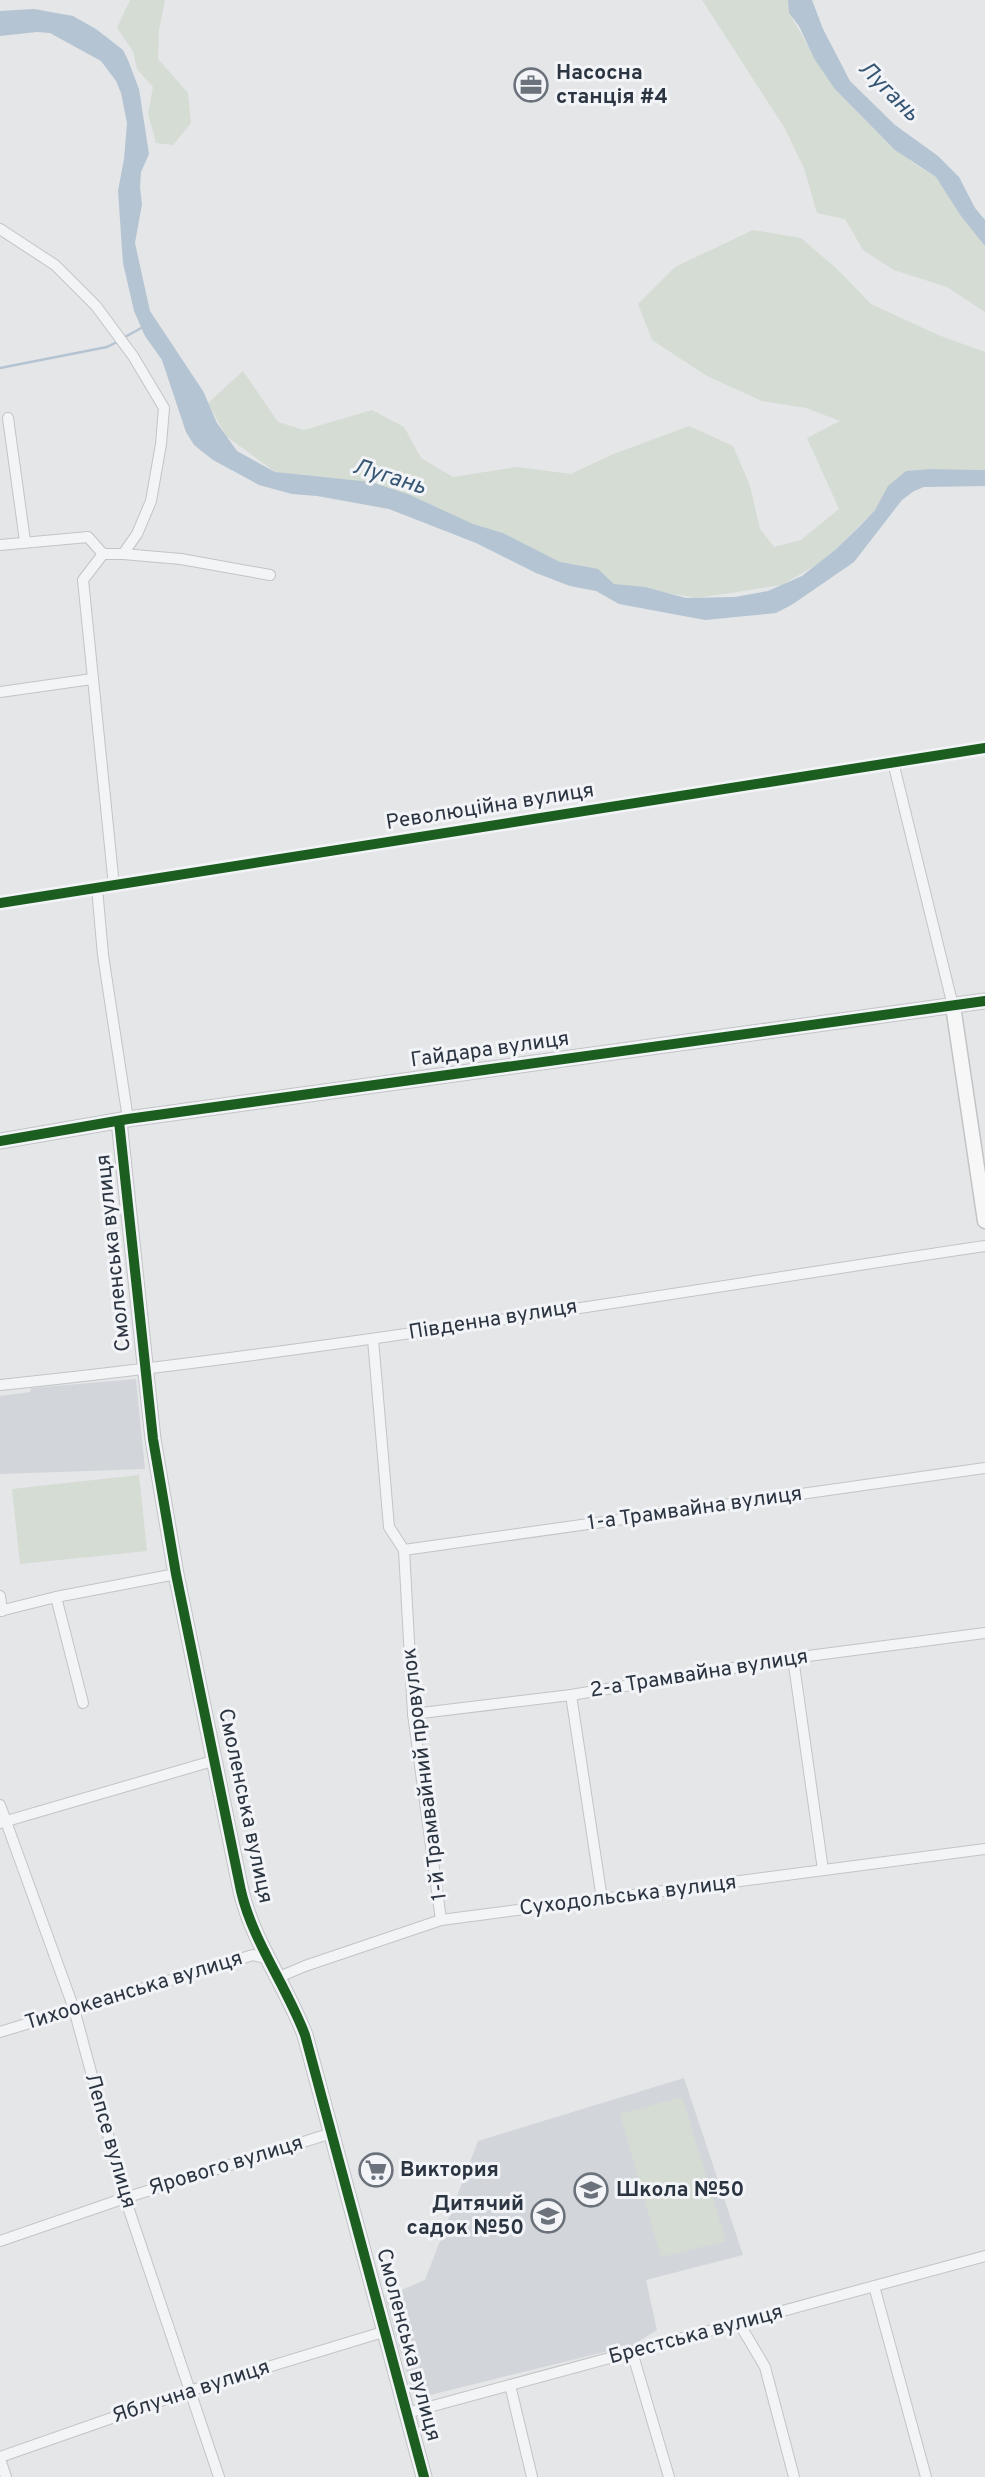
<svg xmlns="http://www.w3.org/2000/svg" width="985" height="2477" viewBox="0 0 985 2477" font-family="Overpass,sans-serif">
<rect width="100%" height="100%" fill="#e4e6e8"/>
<g fill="#d2d6db">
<polygon points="136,1379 145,1469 0,1474 0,1396 30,1392 31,1388"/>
<polygon points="684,2078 743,2255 646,2280 657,2330 633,2345 414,2399 385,2297 425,2280 478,2141"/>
</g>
<g fill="#d5dcd4">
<polygon points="130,0 165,0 159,30 158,59 188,93 191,123 173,145 156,143 148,114 153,87 137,69 133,51 117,28"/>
<polygon points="702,0 789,0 789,13 826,76 913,163 936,177 985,246 985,312 947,287 894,270 863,250 845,219 817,213 804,168 784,127"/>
<polygon points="753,230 801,238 837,269 871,304 938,335 985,352 985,470 929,469 906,471 888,487 875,510 835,550 816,565 782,585 697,598 614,584 560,562 503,533 318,478 275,472 226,436 208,403 243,371 278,422 304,430 372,410 404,427 421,458 453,477 517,467 571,474 611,455 689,426 733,446 750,486 760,529 774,547 801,540 839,509 807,438 840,421 806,408 762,401 707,376 652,340 638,304 675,267"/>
<polygon points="139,1475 147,1551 20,1564 12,1489"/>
<polygon points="682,2097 726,2241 661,2257 620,2114"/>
</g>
<g fill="#b4c4d2">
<polygon points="788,0 812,0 823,29 850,81 895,125 938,156 959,177 975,208 985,220 985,246 961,216 936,177 895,150 835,89 815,60 799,26 789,13"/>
<polygon points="34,9 73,16 96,29 123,50 128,60 139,89 149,154 141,172 140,187 142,204 135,243 150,311 203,391 217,423 237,451 275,472 371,482 410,495 473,524 503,533 560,562 598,569 614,584 645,587 686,598 735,597 768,591 802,576 835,550 861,525 875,510 888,486 906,471 929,469 985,470 985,486 924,487 914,491 902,500 854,562 793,604 776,613 705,620 619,604 596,591 570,586 536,573 476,543 389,509 317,496 292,494 259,485 213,460 194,445 186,432 162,360 145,336 134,311 123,263 118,191 124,159 127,123 121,93 116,81 101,61 50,33 37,32 0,36 0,11"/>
</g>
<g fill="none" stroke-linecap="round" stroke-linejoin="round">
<g stroke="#b4c4d2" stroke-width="2.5">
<polyline points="125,337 143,327"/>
<polyline points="0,368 107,347 119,341"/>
</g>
<defs>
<g id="street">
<polyline points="0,229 55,265 96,306 133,356 164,408 161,444 151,501 137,534 123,554 103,554 83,580 114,886"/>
<polyline points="8,418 25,541"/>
<polyline points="0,545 88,537 103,554"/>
<polyline points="123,554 181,559 270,575"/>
<polyline points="0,692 92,679"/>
<polyline points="893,762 953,1006"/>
<polyline points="97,888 103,955 128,1119"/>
<polyline points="0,903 985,748"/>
<polyline points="373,1339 389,1527 404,1550 413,1714 441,1920"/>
<path d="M 0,1385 C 330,1351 657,1295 985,1246"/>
<polyline points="404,1550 985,1468"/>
<polyline points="0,1596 2,1611"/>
<polyline points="56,1597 83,1703"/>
<polyline points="0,1611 56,1597 176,1574"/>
<polyline points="793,1658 823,1870"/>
<polyline points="571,1695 602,1899"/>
<polyline points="413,1714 571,1695 793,1658 985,1633"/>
<polyline points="0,1805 74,2009 125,2198 219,2477"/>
<polyline points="0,1823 216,1760"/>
<polyline points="279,1977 305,1966 441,1920 985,1849"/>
<polyline points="0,2032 253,1955 269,1959"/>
<polyline points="0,2241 125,2198 332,2133"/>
<polyline points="874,2286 926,2477"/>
<polyline points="739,2323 765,2367 794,2477"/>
<polyline points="632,2352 669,2477"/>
<polyline points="510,2385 532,2477"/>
<polyline points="407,2413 985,2256"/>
<polyline points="0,2457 189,2391 383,2332"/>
<polyline points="0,2459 6,2477"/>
</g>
<g id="secondary">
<polyline points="953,1006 985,1221"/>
<path d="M 119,1121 L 153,1439 L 176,1574 L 241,1891 C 253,1942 286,1985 305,2035 L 424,2477"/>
<polyline points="0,1141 128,1119 985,1001"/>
</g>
</defs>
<use href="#street" stroke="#c2c4c6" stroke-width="12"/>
<use href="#secondary" stroke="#c2c4c6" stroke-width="17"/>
<use href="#street" stroke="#f3f4f5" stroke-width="10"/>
<use href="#secondary" stroke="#f7f7f7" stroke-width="14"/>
<defs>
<g id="cycleway">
<polyline points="0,903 985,748"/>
<path d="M 119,1121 L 153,1439 L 176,1574 L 241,1891 C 253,1942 286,1985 305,2035 L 424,2477"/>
<polyline points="0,1141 128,1119 985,1001"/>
</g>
</defs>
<use href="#cycleway" stroke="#f2f4f7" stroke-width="15"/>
<use href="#cycleway" stroke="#1b5e20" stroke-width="10"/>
</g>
<defs>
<symbol id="office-ring" viewBox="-11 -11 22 22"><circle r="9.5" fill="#f2f4f7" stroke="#6c727b" stroke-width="1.5"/><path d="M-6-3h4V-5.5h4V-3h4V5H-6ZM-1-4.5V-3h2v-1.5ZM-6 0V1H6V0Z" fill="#6c727b"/></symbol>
<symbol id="supermarket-ring" viewBox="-11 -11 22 22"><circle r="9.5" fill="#f2f4f7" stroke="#6c727b" stroke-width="1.5"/><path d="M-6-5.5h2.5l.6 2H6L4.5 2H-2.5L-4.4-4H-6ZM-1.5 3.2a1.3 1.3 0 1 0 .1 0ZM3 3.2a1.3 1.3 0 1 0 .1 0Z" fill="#6c727b"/></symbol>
<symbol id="school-ring" viewBox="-11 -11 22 22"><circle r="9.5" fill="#f2f4f7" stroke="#6c727b" stroke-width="1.5"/><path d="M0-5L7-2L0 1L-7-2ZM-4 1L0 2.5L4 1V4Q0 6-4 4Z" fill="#6c727b"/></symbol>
</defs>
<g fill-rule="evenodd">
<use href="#office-ring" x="512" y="66" width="38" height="38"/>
<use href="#supermarket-ring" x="357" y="2151" width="38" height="38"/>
<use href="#school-ring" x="572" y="2171" width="38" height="38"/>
<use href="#school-ring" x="529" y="2197" width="38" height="38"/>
</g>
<g text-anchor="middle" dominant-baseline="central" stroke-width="6" stroke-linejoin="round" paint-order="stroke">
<g font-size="21" font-weight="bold" fill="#2b3441" stroke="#f2f4f7" text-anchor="start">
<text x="556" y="73">Насосна<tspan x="556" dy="24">станція #4</tspan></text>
<text x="400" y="2170">Виктория</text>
<text x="616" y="2190">Школа №50</text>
<text x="524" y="2204" text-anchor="end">Дитячий<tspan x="524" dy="24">садок №50</tspan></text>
</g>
<g font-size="21" fill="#2b3441" stroke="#f2f4f7">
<text transform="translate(490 807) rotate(-9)">Революційна вулиця</text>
<text transform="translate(490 1050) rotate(-8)">Гайдара вулиця</text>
<text transform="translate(114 1253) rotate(-96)">Смоленська вулиця</text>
<text transform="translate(493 1320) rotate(-9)">Південна вулиця</text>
<text transform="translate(695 1509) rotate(-8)">1-а Трамвайна вулиця</text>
<text transform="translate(699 1674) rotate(-9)">2-а Трамвайна вулиця</text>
<text transform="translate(425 1774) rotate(-97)">1-й Трамвайний провулок</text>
<text transform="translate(245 1806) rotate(78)">Смоленська вулиця</text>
<text transform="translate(628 1896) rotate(-7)">Суходольська вулиця</text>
<text transform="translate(134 1991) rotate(-17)">Тихоокеанська вулиця</text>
<text transform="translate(110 2141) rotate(74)">Лепсе вулиця</text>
<text transform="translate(226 2166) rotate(-17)">Ярового вулиця</text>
<text transform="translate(696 2335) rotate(-15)">Брестська вулиця</text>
<text transform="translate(408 2345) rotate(75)">Смоленська вулиця</text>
<text transform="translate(191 2392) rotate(-18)">Яблучна вулиця</text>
</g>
<g font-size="23" font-style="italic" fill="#365674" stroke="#f2f4f7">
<text transform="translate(888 92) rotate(45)">Лугань</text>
<text transform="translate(389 478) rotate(17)">Лугань</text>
</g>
</g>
</svg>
